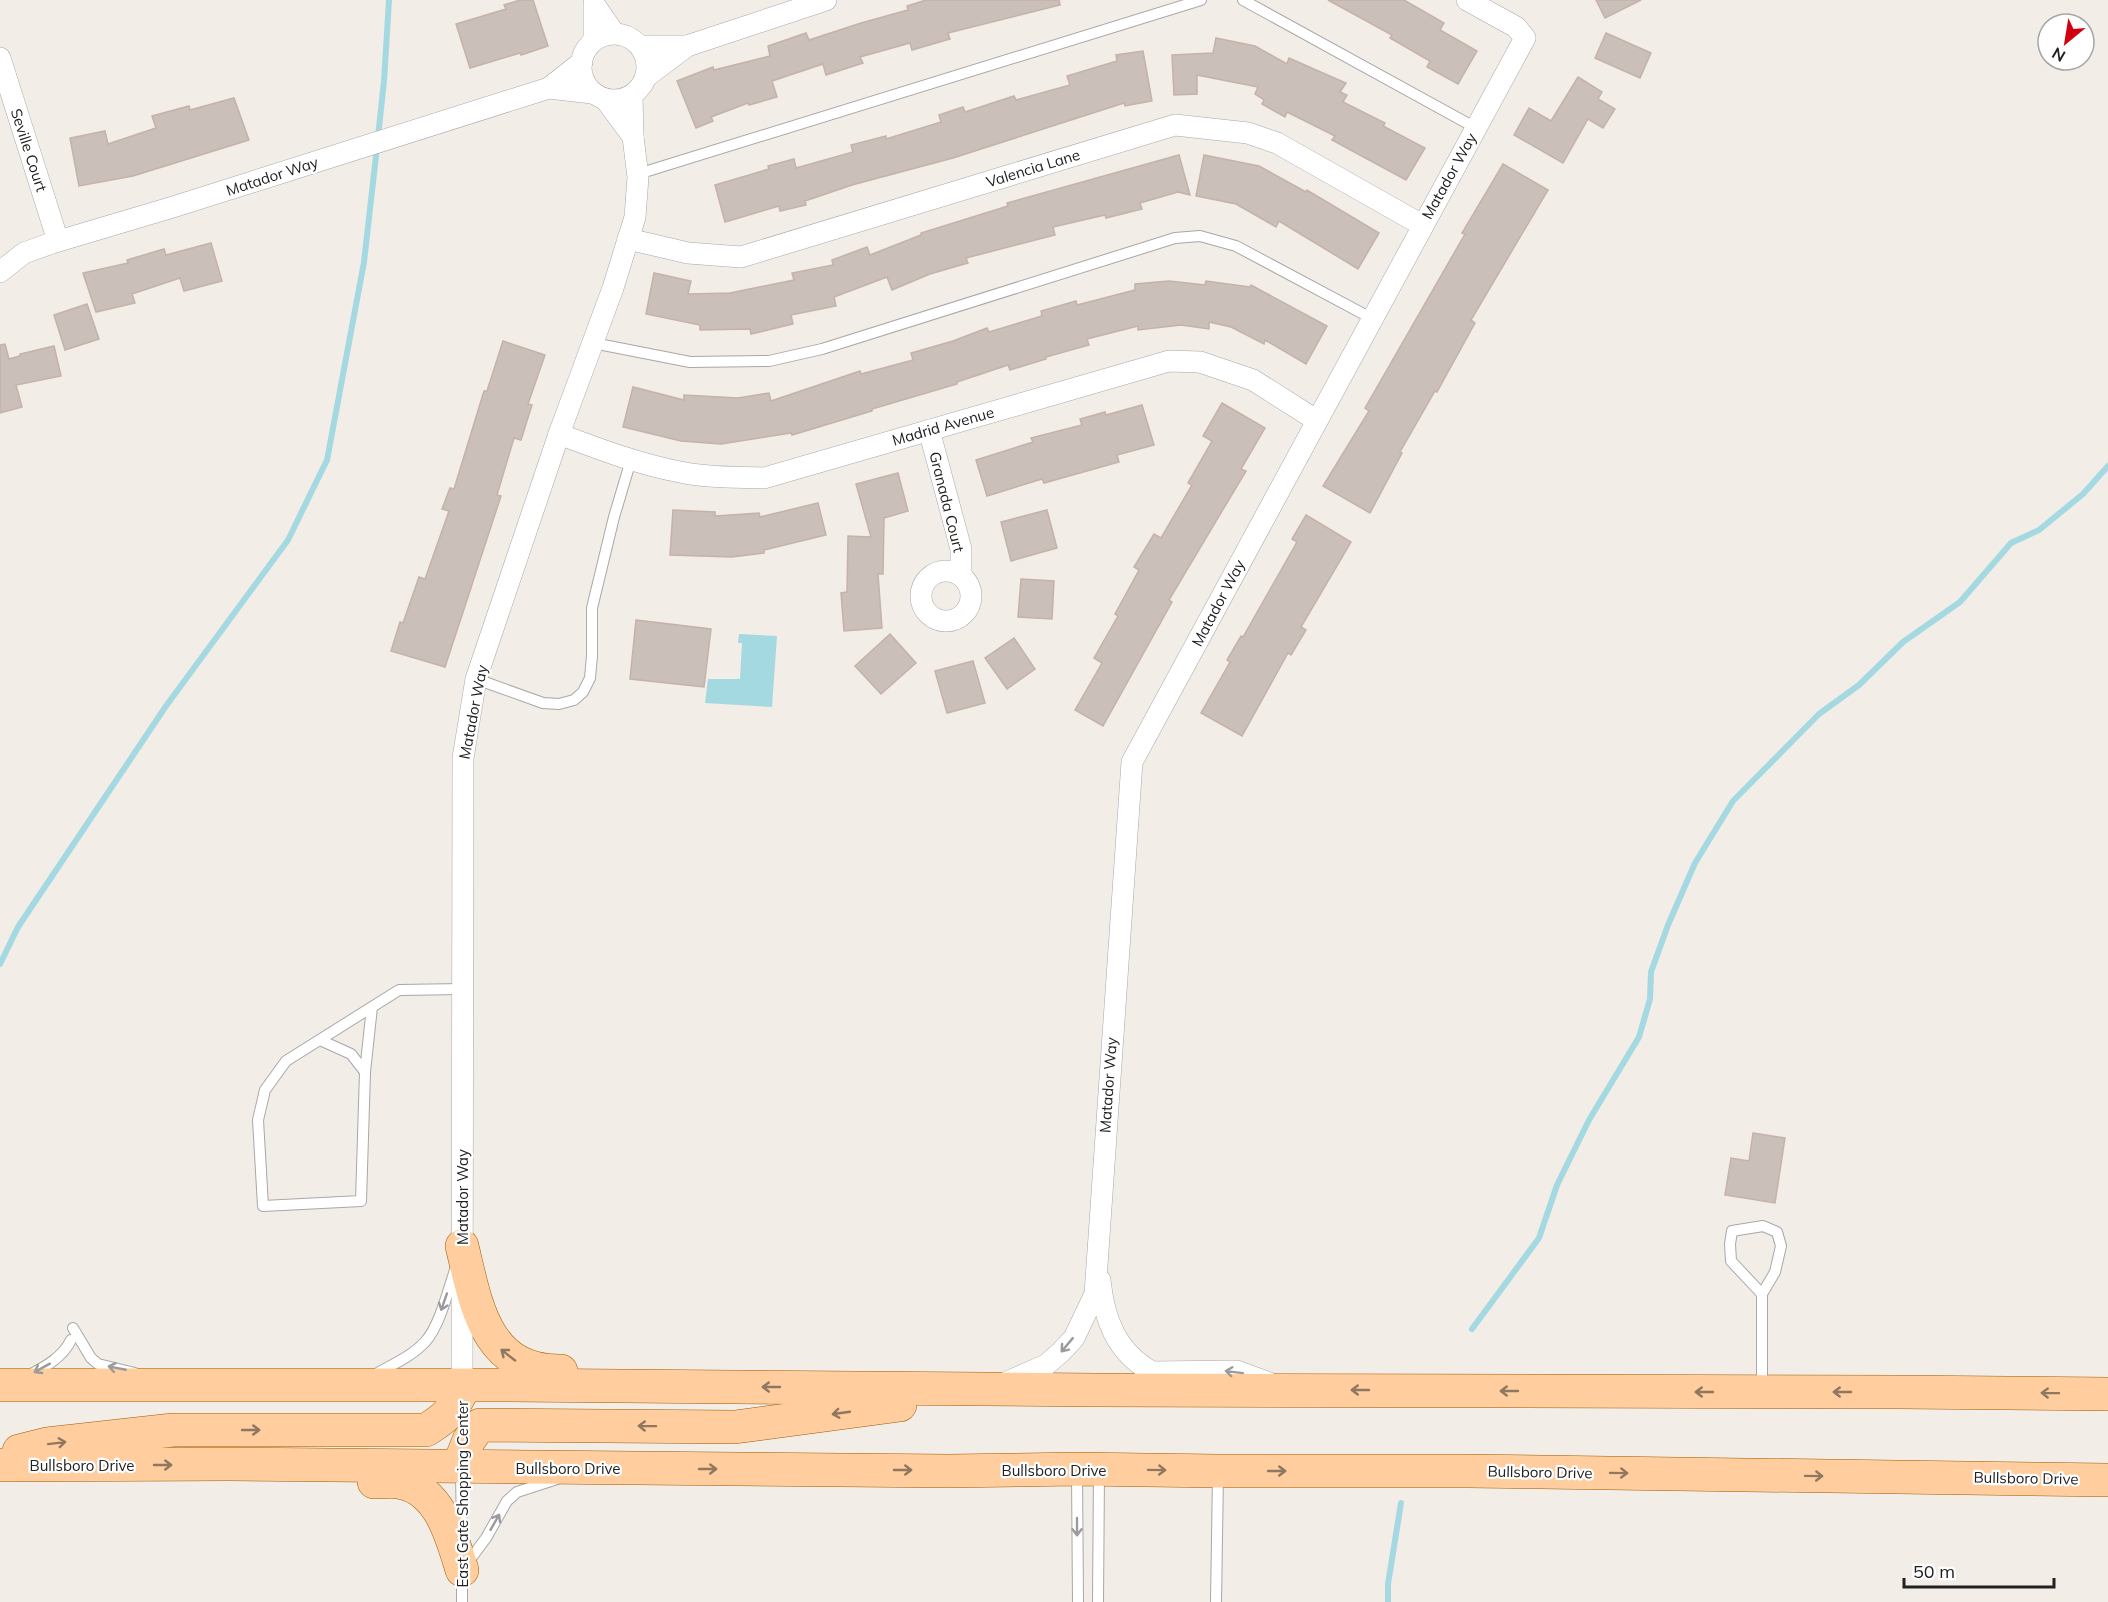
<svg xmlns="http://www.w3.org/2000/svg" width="2108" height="1602" viewBox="0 0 2108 1602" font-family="Mulish,sans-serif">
<rect width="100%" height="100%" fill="#f2ede7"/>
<polygon fill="#a4d9e2" points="739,634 777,636 772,707 705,703 708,679 740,679 742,643 738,643"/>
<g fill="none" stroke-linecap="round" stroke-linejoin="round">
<g stroke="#a4d9e2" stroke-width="6">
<polyline points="378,137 384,81 389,0"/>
<polyline points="0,964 18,927 166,706 288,540 327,460 364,262 377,147"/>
<polyline points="1472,1329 1539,1238 1557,1185 1589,1120 1639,1037 1650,999 1651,972 1668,925 1695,863 1733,801 1819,714 1859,685 1903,642 1960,602 2011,543 2039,530 2083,494 2108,466"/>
<polyline points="1388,1602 1388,1584 1401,1503"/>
</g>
</g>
<g fill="#cabfb9" stroke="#c5b2a8" stroke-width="1.5">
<polygon points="520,0 533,0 548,46 521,55 520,53 470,68 456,24 506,9 504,5"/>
<polygon points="926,0 1059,0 1060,5 948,33 950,39 912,50 910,43 860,57 863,63 826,75 823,64 772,81 777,97 749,105 748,103 711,117 713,121 696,128 677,81 713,67 714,70 770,56 768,46 806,33 809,40 861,23 908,10 907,6"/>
<polygon points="1328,0 1404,0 1444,23 1440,30 1477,51 1458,84 1427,67 1430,61 1390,38 1392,35"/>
<polygon points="1596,0 1641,0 1605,18"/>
<polygon points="1606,33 1651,53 1640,78 1595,58"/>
<polygon points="1216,38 1255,46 1287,64 1289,58 1346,83 1340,92 1347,95 1343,102 1385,123 1383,126 1425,148 1406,180 1332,140 1335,136 1287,112 1285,117 1262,104 1264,100 1255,94 1258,87 1197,75 1197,94 1174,95 1172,55 1213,53"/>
<polygon points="1143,51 1152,101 1125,106 1124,103 953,158 852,185 805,201 806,205 780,211 779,206 725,222 715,185 769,169 768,166 794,159 796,168 853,152 851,145 886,136 886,139 941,122 939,115 963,107 965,112 1014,96 1016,100 1070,85 1067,76 1117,61 1116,55"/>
<polygon points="1578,77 1602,92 1598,99 1615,109 1603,128 1588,119 1563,163 1514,135 1529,108 1551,121"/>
<polygon points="234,98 249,140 133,176 79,186 70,138 105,131 108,144 156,128 152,116 189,106 190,110"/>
<polygon points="1179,155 1190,195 1178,192 1140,203 1142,209 1106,218 1105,215 1053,227 1055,235 966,258 968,263 930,274 892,290 887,277 834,297 836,306 791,315 793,324 751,334 750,329 700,330 700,325 646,314 654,273 691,281 688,294 730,293 794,280 792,273 833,265 832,260 867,247 870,255 921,235 921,233 1008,206 1007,203"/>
<polygon points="1204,155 1259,166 1306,192 1307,190 1379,233 1358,269 1279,221 1276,227 1236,204 1196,196"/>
<polygon points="1503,164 1548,190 1471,320 1475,323 1437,392 1435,391 1400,452 1402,453 1370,513 1323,486 1369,411 1365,408 1465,234 1462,233"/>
<polygon points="211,243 222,281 184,291 180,278 132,294 135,303 96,312 83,273 128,263 127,260 164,249 166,255"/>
<polygon points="1169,281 1205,285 1206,281 1250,287 1251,285 1327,326 1306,364 1265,340 1264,344 1231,327 1209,322 1209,329 1181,325 1138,330 1138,326 1087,339 1089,345 1046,357 1046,359 1010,370 1008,365 957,382 957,384 872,409 872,411 792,435 791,433 721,444 681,441 623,427 633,387 684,400 684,395 738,398 769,393 771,401 860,371 861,374 913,360 911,353 953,341 987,328 989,332 1042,316 1041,311 1076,301 1077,305 1135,290 1135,284"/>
<polygon points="87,304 99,339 65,350 54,315"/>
<polygon points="503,341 545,355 528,404 532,405 521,440 514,438 497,495 501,496 445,667 391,651 400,622 403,623 419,577 425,579 449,511 442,509 450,488 454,489 484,391 487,391"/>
<polygon points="5,344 9,359 20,356 20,354 54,346 61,376 16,385 22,407 0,413 0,345"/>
<polygon points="1222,403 1265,428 1241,469 1246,471 1169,600 1172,602 1103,726 1075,710 1102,663 1094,658 1118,616 1115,614 1139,570 1134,567 1154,534 1161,538 1192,485 1188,483 1212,441 1203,436"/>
<polygon points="1142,405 1154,445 1117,455 1119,462 1044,483 1042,479 987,496 976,460 1033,442 1031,438 1082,425 1080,419 1105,412 1106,415"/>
<polygon points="898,473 908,511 884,518 883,574 878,574 882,628 844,631 841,593 847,592 848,536 871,537 856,484"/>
<polygon points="818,503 826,535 764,550 764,553 732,557 670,555 673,510 715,512 715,516 759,513 760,517"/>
<polygon points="1047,510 1057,548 1011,561 1001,522"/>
<polygon points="1306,515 1351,542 1301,627 1306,630 1291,655 1288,653 1242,736 1201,713 1230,662 1227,660 1241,636 1243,637 1297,542 1292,539"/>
<polygon points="1021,579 1054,581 1052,619 1018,617"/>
<polygon points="636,620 711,629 704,687 630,679"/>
<polygon points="890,634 916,663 881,694 855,666"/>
<polygon points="1014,638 1035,669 1007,689 985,658"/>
<polygon points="973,661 985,703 947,713 935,671"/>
<polygon points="1753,1133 1785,1138 1775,1203 1725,1195 1731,1158 1749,1161"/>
</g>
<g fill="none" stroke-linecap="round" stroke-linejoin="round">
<defs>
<g id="lane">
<polyline points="1243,0 1476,128"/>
<polyline points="638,174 1201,0"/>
<polyline points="593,343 690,362 769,361 822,349 1175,238 1200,236 1236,246 1371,318"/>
<polyline points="476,679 543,703 559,704 574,700 583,692 590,678 592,656 592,608 614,517 631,460"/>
<polyline points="372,1007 365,1072 361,1201 263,1206 258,1120 265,1090 286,1061 399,990 463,989"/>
<polyline points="320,1040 351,1054 365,1072"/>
<polyline points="1762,1294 1731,1261 1730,1244 1732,1231 1763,1226 1777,1232 1781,1246 1775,1272 1762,1294 1762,1389"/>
<polyline points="73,1328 91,1358 98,1364 135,1373"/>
<path d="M 29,1375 C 45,1367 63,1357 71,1340"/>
<path d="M 374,1375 C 391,1365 411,1357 425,1342 C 440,1326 449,1287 456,1267"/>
<polyline points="461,1471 462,1533"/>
<polyline points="1077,1472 1078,1602"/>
<polyline points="466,1565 486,1538 507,1501 517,1492 557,1479"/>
<polyline points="462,1573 462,1602"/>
<polyline points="1098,1602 1099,1473"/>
<polyline points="1216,1602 1218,1474"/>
</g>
<g id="street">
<circle cx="614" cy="67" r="33"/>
<polyline points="594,40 594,4 614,33"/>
<polyline points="641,46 687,46 646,77"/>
<polyline points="687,46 826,0"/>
<polyline points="0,58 58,241"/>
<polyline points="582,62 549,88 592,93"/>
<polyline points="605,99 633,137 632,96"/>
<polyline points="628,239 688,253 741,257 1175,125 1248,133 1277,143 1422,225"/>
<polyline points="0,272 24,253 52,243 173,207 549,88"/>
<polyline points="929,430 961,549 961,574"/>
<path d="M 559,434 C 599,449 638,464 680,472 C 707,478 736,477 764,478 L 1169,361 L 1200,362 L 1253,380 L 1316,420"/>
<circle cx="946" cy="596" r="25"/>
<path d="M 1100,1280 C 1104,1319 1116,1352 1152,1372 L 1237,1371 L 1272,1384"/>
<polyline points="1000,1385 1046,1365 1061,1352 1074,1338 1095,1294 1132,762 1525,38 1516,27 1467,0"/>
<polyline points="462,1398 463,758 476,679 559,434 613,288 635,217 638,177 633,137"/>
</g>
<g id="primary">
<path d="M 462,1246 C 476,1304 485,1372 561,1371"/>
<polyline points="0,1385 501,1385 1096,1390 1900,1392 2108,1394"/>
<path d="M 19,1451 L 47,1444 L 173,1430 L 426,1430 C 446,1418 451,1412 462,1391"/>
<polyline points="461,1460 469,1440 480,1425 735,1427 900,1405"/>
<polyline points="0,1465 229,1464 949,1471 1077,1469 1218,1471 1468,1471 2108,1480"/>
<path d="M 374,1482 C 383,1482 394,1480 403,1483 C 441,1492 452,1538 462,1570"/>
</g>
</defs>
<use href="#lane" stroke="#a8a8a8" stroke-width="12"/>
<use href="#street" stroke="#a8a8a8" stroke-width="22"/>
<use href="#primary" stroke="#9d5c00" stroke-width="34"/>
<use href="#lane" stroke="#fff" stroke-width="10"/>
<use href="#street" stroke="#fff" stroke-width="21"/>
<use href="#primary" stroke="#ffcd9e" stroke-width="33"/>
</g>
<defs><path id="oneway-shaft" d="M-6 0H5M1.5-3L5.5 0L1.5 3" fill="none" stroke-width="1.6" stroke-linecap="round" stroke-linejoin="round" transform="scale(1.5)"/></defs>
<g stroke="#9b9b9b">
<use href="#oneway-shaft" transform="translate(444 1302) rotate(109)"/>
<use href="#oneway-shaft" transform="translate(1067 1345) rotate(130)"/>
<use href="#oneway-shaft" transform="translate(42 1368) rotate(151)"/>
<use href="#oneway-shaft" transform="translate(117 1368) rotate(-169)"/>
<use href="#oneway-shaft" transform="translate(1234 1372) rotate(-173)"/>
<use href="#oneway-shaft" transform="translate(495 1522) rotate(-60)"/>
<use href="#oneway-shaft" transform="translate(1077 1527) rotate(90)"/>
</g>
<g stroke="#907760">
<use href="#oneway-shaft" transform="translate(508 1355) rotate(-142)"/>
<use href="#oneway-shaft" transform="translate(771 1387) rotate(-180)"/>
<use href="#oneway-shaft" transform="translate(1360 1390) rotate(-180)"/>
<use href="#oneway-shaft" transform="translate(1509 1391) rotate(-180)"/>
<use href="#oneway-shaft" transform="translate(1704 1392) rotate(-180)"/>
<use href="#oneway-shaft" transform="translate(1842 1392) rotate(180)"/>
<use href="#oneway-shaft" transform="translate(2050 1393) rotate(-179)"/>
<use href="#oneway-shaft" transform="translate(841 1413) rotate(172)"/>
<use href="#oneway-shaft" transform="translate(647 1426) rotate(-179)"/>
<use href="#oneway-shaft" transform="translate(251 1430)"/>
<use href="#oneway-shaft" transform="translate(57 1443) rotate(-7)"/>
<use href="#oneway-shaft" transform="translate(163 1465)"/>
<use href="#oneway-shaft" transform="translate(708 1469)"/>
<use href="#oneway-shaft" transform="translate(903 1470)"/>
<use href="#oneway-shaft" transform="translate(1157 1470) rotate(1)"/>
<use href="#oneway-shaft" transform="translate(1277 1471)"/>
<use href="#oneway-shaft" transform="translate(1619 1473) rotate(1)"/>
<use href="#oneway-shaft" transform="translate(1814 1476) rotate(1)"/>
</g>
<g text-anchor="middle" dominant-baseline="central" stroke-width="4.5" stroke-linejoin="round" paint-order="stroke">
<g font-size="15" fill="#212121" stroke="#fff">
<text transform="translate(29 150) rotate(72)">Seville Court</text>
<text transform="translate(1033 168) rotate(-17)">Valencia Lane</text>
<text transform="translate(272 176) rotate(-18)">Matador Way</text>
<text transform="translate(1449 176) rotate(-61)">Matador Way</text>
<text transform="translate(943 426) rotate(-16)">Madrid Avenue</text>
<text transform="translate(947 502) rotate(76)">Granada Court</text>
<text transform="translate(1218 603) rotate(-62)">Matador Way</text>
<text transform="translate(473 712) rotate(-79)">Matador Way</text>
<text transform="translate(1108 1085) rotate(-86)">Matador Way</text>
<text transform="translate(462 1197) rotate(-90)">Matador Way</text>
<text x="82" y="1465">Bullsboro Drive</text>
<text x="568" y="1468">Bullsboro Drive</text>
<text x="1054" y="1470">Bullsboro Drive</text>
<text transform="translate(1540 1472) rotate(1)">Bullsboro Drive</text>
<text transform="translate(2026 1478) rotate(1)">Bullsboro Drive</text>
<text transform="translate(462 1494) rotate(-90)">East Gate Shopping Center</text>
</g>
</g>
<g transform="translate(2066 42) rotate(210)"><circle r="28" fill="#ffffff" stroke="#a6a6a6" stroke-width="1.5"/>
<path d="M0-4.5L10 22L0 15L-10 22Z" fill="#d10011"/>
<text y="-9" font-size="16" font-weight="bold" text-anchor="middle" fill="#212121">N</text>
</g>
<path d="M1904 1578v9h150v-9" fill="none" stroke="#212121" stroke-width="3"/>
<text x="1913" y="1578" font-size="18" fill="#212121" stroke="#ffffff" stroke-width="4.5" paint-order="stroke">50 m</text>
</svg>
